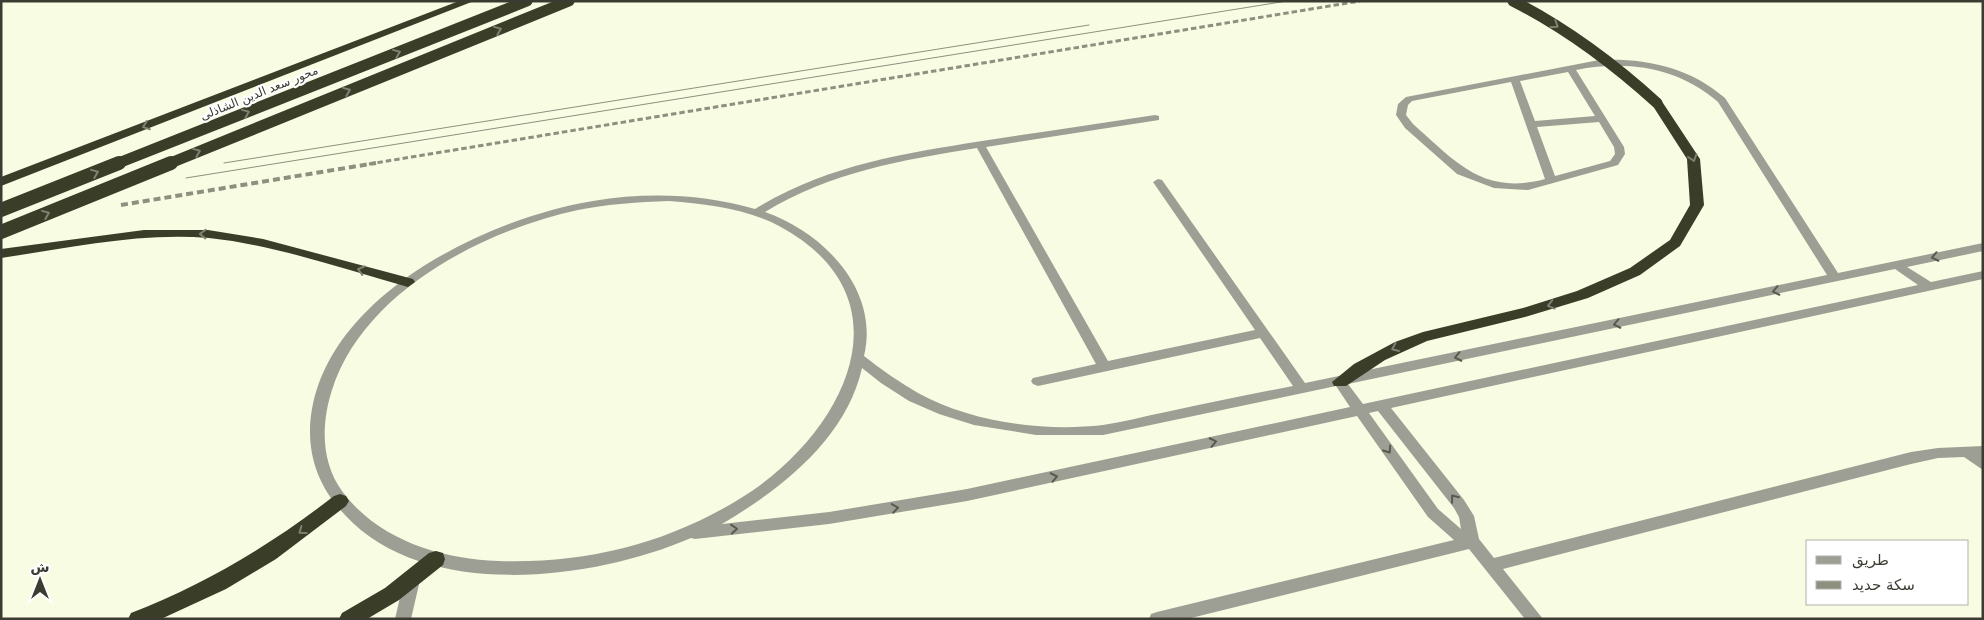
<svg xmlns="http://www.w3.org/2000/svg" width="1984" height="620" viewBox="0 0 1984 620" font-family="'DejaVu Sans','Noto Naskh Arabic',sans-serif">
<rect width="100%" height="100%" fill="#f8fce2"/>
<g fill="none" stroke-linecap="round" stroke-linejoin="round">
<g fill="#9d9f94" fill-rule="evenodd">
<path d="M 1599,60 C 1646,58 1689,67 1725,98 L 1838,273 L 1983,243 L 1983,251 L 1907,267 L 1931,282 L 1983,271 L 1983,279 L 1391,408 L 1464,500 L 1474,516 L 1479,539 L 1494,558 L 1911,452 L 1938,448 L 1983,446 L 1983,470 L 1964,457 L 1938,458 L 1911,464 L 1503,569 L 1543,619 L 1525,619 L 1469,549 L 1187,619 L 1149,619 L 1151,614 L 1157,612 L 1454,540 L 1428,517 L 1357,416 L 967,501 L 829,524 L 695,539 L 691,538 C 594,580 425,602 345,515 C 323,492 310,464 310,432 C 312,302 483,219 593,201 C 648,192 702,194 755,209 C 827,165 901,154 982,141 C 1040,132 1097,124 1155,115 L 1159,116 L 1159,120 L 986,147 L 1108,361 L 1255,330 L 1153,182 L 1158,179 L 1162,180 L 1305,383 L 1827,275 L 1718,102 C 1677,67 1628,60 1576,70 L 1624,147 L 1625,154 L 1618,165 L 1528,190 L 1494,188 L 1457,174 L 1405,128 L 1396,115 L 1398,104 L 1406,97 ZM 1568,72 L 1595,116 L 1535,121 L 1520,81 ZM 1511,82 L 1545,179 C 1483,196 1455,161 1413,124 L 1406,115 L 1408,105 L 1412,101 ZM 1599,122 L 1614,147 L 1615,154 L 1610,161 L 1555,176 L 1537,127 ZM 977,148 L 1096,364 L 1033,378 L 1031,381 L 1033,384 L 1038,386 L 1260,338 L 1293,386 C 1251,394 1208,403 1166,412 C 1145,416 1124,422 1103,425 C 1042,432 971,422 918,393 C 899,382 882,370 864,356 C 880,290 823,232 765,212 C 831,172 902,160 977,148 ZM 669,201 C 706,204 745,208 779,226 C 915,299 843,435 741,498 C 667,544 584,564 498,561 C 441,559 378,540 342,491 C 321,462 321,424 332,390 C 363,292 482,231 578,210 C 608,204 638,202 669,201 ZM 1895,269 L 1918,285 L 1363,404 L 1348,384 ZM 862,368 L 881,383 L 909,401 L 939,414 L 974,425 L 1036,435 L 1103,435 L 1336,386 L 1350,407 L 967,489 L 829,512 L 722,524 C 781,489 846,439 862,368 ZM 1378,411 L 1454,508 L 1459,517 L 1461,529 L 1438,509 L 1369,413 Z"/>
<polygon points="412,573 418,575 420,580 411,619 395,619 404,580 406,575"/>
</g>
<g fill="#3a3d28" fill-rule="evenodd">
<polygon points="459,1 474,1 1,186 1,177"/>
<polygon points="1657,99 1661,100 1700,159 1704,205 1680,246 1640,275 1588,298 1525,317 1427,341 1385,360 1346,386 1334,386 1332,382 1354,364 1395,342 1423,332 1523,308 1577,291 1630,268 1670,240 1690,205 1687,159 1651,103"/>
<path d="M 144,230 L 208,230 L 263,239 L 413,279 L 415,282 L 408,287 C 343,269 276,245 209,238 C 140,232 69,248 1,258 L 1,249 Z"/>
<path d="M 340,494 L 346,496 L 349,501 L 346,506 L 276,559 L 226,589 L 161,619 L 128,619 L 131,613 C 205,584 271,545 334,496 Z"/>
<polygon points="436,551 443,553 445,559 443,565 399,600 367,619 339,619 342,613 385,588 429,553"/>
</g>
<g stroke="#8d907f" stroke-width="1">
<polyline points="224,163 1089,25"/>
<polyline points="186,178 1287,1"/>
</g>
<polyline stroke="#8d907f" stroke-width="3" stroke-dasharray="5.5 3" stroke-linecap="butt" points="369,164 1360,1"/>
<polyline stroke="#8d907f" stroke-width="4" stroke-dasharray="7 4" stroke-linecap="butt" points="121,205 376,163"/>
<g stroke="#3a3d28" stroke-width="11">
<path d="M 1513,1 C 1566,28 1613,63 1657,103"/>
<polyline points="116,164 527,1"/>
<polyline points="168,164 569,1"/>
</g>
<g stroke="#3a3d28" stroke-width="14">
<polyline points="1,210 119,163"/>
<polyline points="1,232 171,163"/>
</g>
</g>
<defs><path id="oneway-chevron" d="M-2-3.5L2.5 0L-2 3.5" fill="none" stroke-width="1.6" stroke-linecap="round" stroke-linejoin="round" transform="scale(1.25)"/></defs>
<g stroke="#7f8173">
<use href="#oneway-chevron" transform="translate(1555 25) rotate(33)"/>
<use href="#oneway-chevron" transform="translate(498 30) rotate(-22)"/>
<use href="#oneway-chevron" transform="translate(397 53) rotate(-22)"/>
<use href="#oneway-chevron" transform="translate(347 91) rotate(-22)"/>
<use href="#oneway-chevron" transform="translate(246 113) rotate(-22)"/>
<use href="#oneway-chevron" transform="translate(146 126) rotate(159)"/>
<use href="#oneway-chevron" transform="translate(197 152) rotate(-22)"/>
<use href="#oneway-chevron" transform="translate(1693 158) rotate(72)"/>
<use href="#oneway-chevron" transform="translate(95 173) rotate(-22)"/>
<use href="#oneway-chevron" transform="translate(46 214) rotate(-22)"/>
<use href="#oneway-chevron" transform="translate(203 234) rotate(-178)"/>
<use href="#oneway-chevron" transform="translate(361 270) rotate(-166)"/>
<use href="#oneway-chevron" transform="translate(1551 305) rotate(165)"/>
<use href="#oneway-chevron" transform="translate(1395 348) rotate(156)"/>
<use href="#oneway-chevron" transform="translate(302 531) rotate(144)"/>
</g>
<g stroke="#585a4f">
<use href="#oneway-chevron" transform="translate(1935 257) rotate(168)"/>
<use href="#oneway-chevron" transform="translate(1776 291) rotate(168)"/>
<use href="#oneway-chevron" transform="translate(1617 324) rotate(168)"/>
<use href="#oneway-chevron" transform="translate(1458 357) rotate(168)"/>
<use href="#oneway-chevron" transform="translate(1213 442) rotate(-12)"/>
<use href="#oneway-chevron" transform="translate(1388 450) rotate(55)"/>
<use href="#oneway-chevron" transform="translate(1054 477) rotate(-12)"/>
<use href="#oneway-chevron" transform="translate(1454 498) rotate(-128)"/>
<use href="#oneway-chevron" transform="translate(895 508) rotate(-9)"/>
<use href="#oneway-chevron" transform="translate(734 529) rotate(-5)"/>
</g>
<g text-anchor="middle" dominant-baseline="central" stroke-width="4.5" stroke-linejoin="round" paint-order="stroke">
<g font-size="12" fill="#3a3c32" stroke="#fff">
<text transform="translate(259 93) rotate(-22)">محور سعد الدين الشاذلى</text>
</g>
</g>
<rect width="1984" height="620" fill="none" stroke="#3a3c32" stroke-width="5"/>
<rect x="1806" y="540" width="162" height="65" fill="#ffffff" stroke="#b0b1ad"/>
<rect x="1816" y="556" width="25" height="8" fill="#9d9f94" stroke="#b0b1ad"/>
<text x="1852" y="565" font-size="15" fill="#3a3c32">طريق</text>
<rect x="1816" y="581" width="25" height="8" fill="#8d907f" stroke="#b0b1ad"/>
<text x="1852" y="590" font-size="15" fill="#3a3c32">سكة حديد</text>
<g transform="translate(40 580)" stroke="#ffffff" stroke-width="4" paint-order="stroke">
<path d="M0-4L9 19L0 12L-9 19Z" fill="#3a3c32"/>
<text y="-8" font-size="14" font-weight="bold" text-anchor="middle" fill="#3a3c32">ش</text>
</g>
</svg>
